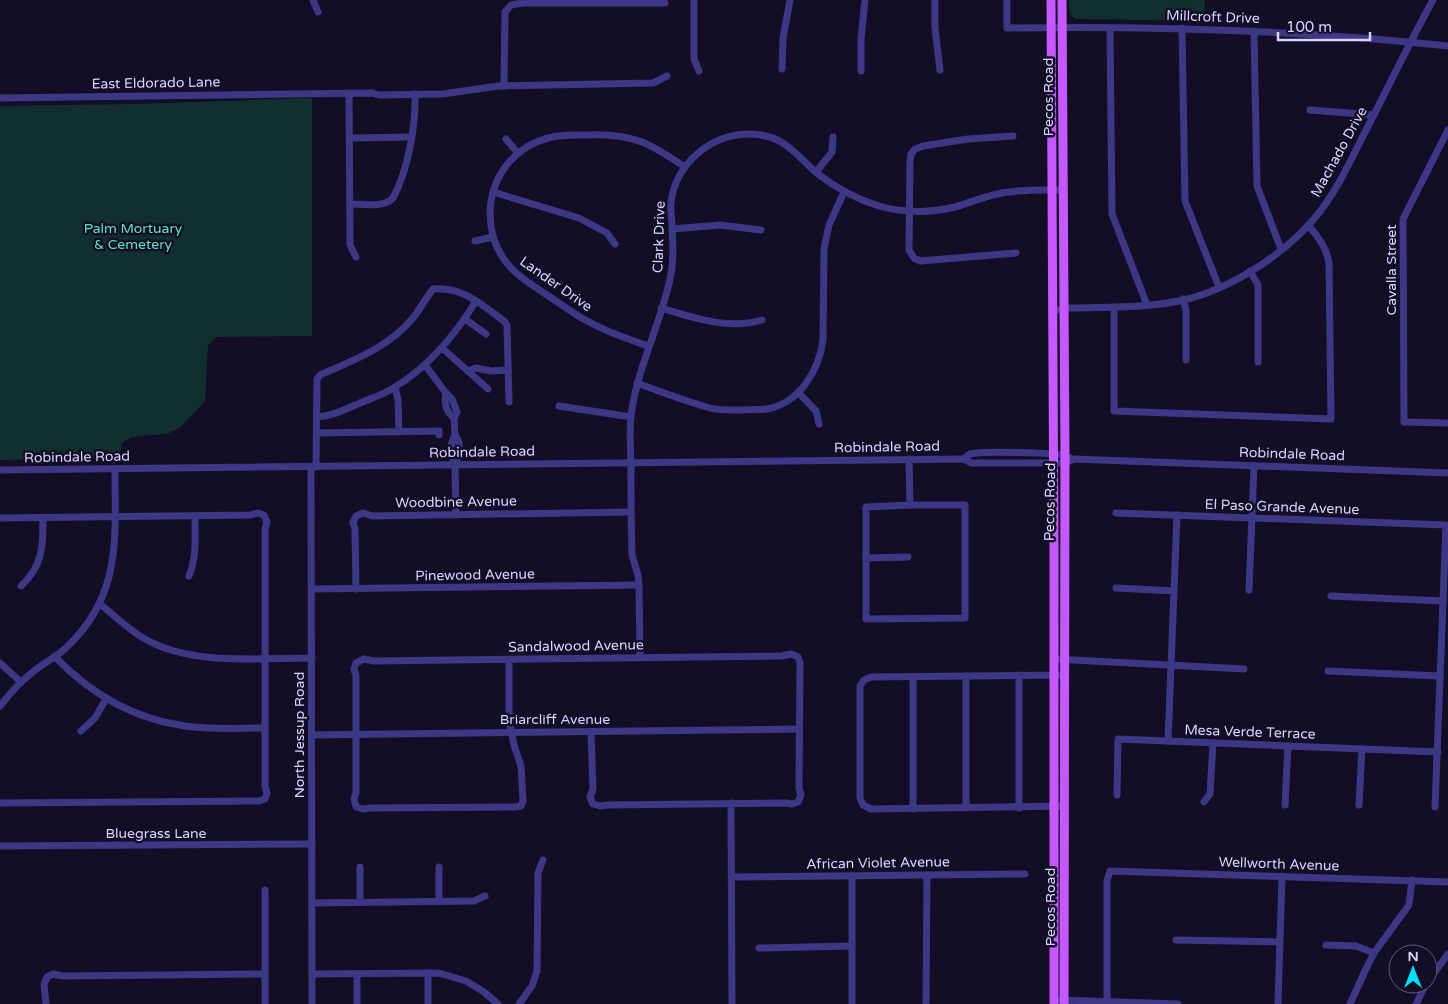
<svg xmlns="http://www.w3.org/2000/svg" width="1448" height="1004" viewBox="0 0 1448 1004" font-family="'Varela Round',sans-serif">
<rect width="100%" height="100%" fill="#130e25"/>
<g fill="#112f2f">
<path d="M 1069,0 L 1205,0 L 1204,21 L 1076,19 C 1068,15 1069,8 1069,0 Z"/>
<polygon points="312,98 312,336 217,337 208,345 205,401 181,427 167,434 132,437 123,442 118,458 0,460 0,106 134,104"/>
</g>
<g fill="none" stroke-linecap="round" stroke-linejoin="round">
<g stroke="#3d3885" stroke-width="7">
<polyline points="313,0 318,12"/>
<polyline points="694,0 694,59 699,71"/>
<polyline points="935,0 935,28 940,70"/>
<path d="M 1007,0 L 1007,28 C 1154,26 1302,30 1448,46"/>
<polyline points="1110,28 1112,214 1147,305"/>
<polyline points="1182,28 1185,201 1219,287"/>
<polyline points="1254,31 1257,186 1281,249"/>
<polyline points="782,69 783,38 790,0"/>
<polyline points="861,71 861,39 865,0"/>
<polyline points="504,86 505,12 511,5 523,3 665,3"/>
<polyline points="349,93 350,236 350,245 356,257"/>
<polyline points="0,98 372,93 379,95 443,94 498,86 653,83 667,76"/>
<polyline points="1310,110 1374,115"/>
<polyline points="1448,130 1403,219 1404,422 1448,423"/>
<polyline points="1013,136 968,139 923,146 915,149 911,154 910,162 909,250 914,258 920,261 1016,253"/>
<polyline points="350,138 411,137"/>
<polyline points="506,139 517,152"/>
<polyline points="816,172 832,152 833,137"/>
<polyline points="493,192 579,218 607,233 615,244"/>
<path d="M 350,204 C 362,204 385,208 393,198 C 408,170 416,126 415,94"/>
<polyline points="672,229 720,225 761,230"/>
<polyline points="475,241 493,237"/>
<polyline points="1250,271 1258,285 1258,362"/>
<polyline points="1183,299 1186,310 1186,360"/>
<path d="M 1114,307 L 1114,411 L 1331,419 L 1329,263 C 1326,246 1318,237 1308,225"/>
<path d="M 661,308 C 694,318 728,330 762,320"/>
<path d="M 1052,312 L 1064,308 C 1106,307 1150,309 1192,298 C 1236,285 1284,254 1314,219 C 1335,194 1348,166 1362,138 C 1386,92 1408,45 1433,0"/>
<polyline points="465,319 486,334"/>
<path d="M 648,346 C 628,339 607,332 589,322 C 572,313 557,301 541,291 C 529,283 515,274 506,262 C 493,245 488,223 491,201 C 496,170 518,146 548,138 C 561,134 574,135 586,135 C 605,134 624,135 642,142 C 657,148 671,158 685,167"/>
<polyline points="442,348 488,389"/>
<polyline points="425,365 446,393 452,399 457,412 454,418 455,435 459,442 459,454 455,466 456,515"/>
<polyline points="468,371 476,368 491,371 508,370"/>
<path d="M 637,383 C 661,392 685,401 710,408 C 721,411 732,410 744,410 C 751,409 759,410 767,409 C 800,403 819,370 823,340 L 824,249 L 829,225 L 844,192"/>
<polyline points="395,388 398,399 399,432"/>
<polyline points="798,392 816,411 819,424"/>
<path d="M 446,393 C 444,403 446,412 454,418"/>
<polyline points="559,406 631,417"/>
<path d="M 317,417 C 333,416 346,409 360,403 C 372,398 385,394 395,387 C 430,366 455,335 476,301"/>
<polyline points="317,433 439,431 439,435"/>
<path d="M 455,435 C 449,446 450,454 455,466"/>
<polyline points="909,459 910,505"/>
<path d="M 964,459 C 966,457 968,455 970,454 C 980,451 1061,452 1069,457"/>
<polyline points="311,467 312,1004"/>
<path d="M 316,467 L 317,379 L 320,375 C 354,360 389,347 413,318 C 420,309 426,298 433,289 C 462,286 482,305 504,321 L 507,325 L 509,402"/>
<polyline points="0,470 964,459 972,463 1065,463 1074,459 1448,473"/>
<polygon points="910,505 965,505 965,618 866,619 866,507"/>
<polyline points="1116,513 1446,525 1435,807"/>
<polyline points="0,518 250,515 258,513 264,515 267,522 265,529 265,786 267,793 265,799 259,801 0,803"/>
<polyline points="866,558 908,557"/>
<path d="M 189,576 C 197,557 195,537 195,516"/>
<path d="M 21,586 C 43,566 43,546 43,518"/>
<polyline points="1116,588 1174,591"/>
<polyline points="312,589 639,585"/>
<polyline points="356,589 355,529 353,522 356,516 363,513 372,516 631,512"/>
<polyline points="1249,590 1254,466"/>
<polyline points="1331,596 1443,601"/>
<path d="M 100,604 C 115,616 129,630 145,639 C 192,666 259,658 312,658"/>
<path d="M 55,657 C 90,693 134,719 185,726 C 211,730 238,728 265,728"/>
<path d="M 640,658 L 639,585 L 638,575 L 632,555 C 631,526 631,498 631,469 C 631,452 629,433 631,416 C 637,368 660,326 670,279 C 674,262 673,244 672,227 C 672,219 670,210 671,202 C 676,163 711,134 750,134 C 786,135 794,154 818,174 C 836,188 856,199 879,206 C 903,213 931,213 955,207 C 971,202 986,196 1002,193 C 1021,189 1043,190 1063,190"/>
<polyline points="1054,659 1244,669"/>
<polyline points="509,660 509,720 514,745 521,766 523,801 521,806 515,807 370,808 363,809 356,807 354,799 356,793 356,676 354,669 356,663 364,659 374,661 782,656 791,654 798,657 800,663 799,788 801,795 798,802 792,804 786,803 607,805 600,806 593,804 590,797 593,789 591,732"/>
<polyline points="0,663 21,682"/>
<polyline points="1328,671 1440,676"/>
<polyline points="1019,675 1019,808"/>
<polyline points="1064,675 871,677 864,680 860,686 860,798 863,805 871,809 1064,806"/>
<polyline points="966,676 966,808"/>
<polyline points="913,677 913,809"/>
<path d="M 0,706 C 10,693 21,681 34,671 C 45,662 58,656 68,646 C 122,594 115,537 115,469"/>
<polyline points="81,731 95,718 106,699"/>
<polyline points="312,735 799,729"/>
<polyline points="1168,741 1177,515"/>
<polyline points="1117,795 1118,739 1438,752"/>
<polyline points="1204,802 1210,794 1213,743"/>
<polyline points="731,803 732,1004"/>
<polyline points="1285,805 1288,746"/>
<polyline points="1359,805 1362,749"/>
<polyline points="0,846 312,844"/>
<polyline points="360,867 360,902"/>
<polyline points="439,867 439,901"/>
<polyline points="852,876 852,1004"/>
<polyline points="732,877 1025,874"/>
<polyline points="312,903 474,901 485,896"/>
<polyline points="1176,940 1279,942"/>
<polyline points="1326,945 1356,946 1374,953"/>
<polyline points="759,948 852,946"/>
<polyline points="428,973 428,1004"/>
<polyline points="312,974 439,973 466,981 484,992 498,1004"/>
<polyline points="357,974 357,1004"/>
<polyline points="1428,981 1448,954"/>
<polyline points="1061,1000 1178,1004"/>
<polyline points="1107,1002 1107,881 1110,871 1448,882"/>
<polyline points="46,1004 44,984 47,977 53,974 63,976 265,974"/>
<polyline points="265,1004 265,890"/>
<polyline points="519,1004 532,986 537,971 538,873 543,860"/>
<polyline points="926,1004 927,875"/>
<polyline points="1278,1004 1282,876"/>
<polyline points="1350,1004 1365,971 1374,953 1409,905 1412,880"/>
<polyline points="1416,1004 1426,984"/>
</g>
<g stroke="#c559ff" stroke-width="9">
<polyline points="1051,0 1054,550 1054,1004"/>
<polyline points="1062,0 1065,454 1064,1004"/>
</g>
</g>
<g text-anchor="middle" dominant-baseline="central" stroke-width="5" stroke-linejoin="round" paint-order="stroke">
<g font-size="14" fill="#d8d2ff" stroke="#130e25">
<text transform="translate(1213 17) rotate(2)">Millcroft Drive</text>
<text transform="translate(156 83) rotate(-1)">East Eldorado Lane</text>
<text transform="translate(1048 97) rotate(-90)">Pecos Road</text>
<text transform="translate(1339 152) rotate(-61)">Machado Drive</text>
<text transform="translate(659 237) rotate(-88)">Clark Drive</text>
<text transform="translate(1391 270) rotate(-90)">Cavalla Street</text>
<text transform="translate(556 284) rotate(35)">Lander Drive</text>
<text transform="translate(887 447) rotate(-1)">Robindale Road</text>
<text transform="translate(482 452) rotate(-1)">Robindale Road</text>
<text transform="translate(1292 454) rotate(2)">Robindale Road</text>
<text transform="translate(77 457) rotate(-1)">Robindale Road</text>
<text transform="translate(456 502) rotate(-1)">Woodbine Avenue</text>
<text transform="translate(1050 502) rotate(-89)">Pecos Road</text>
<text transform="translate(1282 507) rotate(2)">El Paso Grande Avenue</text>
<text transform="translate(475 575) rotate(-1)">Pinewood Avenue</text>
<text transform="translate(576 646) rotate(-1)">Sandalwood Avenue</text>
<text x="555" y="719">Briarcliff Avenue</text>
<text transform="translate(1250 732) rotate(2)">Mesa Verde Terrace</text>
<text transform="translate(299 735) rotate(-90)">North Jessup Road</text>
<text x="156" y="833">Bluegrass Lane</text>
<text transform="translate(878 863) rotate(-1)">African Violet Avenue</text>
<text transform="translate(1279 864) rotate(2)">Wellworth Avenue</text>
<text transform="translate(1050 907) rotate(-90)">Pecos Road</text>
</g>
<g font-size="14" fill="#5be2c3" stroke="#130e25">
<text x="133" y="228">Palm Mortuary<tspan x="133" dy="16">&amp; Cemetery</tspan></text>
</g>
</g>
<g transform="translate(1413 969)"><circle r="24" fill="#130e25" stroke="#625c7c"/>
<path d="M0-4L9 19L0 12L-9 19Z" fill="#00defd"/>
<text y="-8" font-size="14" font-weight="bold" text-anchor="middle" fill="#d8d2ff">N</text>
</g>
<path d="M1278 32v8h92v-8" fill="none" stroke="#d8d2ff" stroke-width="2.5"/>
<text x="1286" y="32" font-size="15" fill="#d8d2ff" stroke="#130e25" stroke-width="4" paint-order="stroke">100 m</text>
</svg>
